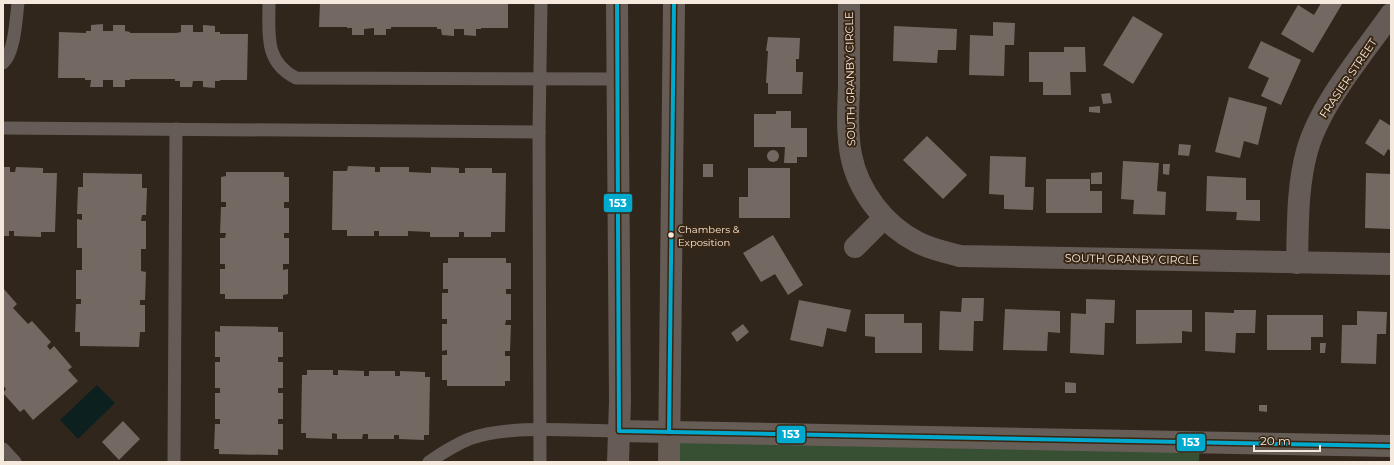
<svg xmlns="http://www.w3.org/2000/svg" width="1394" height="465" viewBox="0 0 1394 465" font-family="Montserrat,sans-serif">
<rect width="100%" height="100%" fill="#30261b"/>
<polygon fill="#375033" points="669,432 1200,443 1199,462 669,462"/>
<polygon fill="#0c2020" points="97,385 115,403 78,439 60,420"/>
<g fill="#746962">
<polygon points="320,3 508,3 508,28 481,28 481,29 476,29 476,36 464,35 464,29 454,29 454,36 442,35 441,29 437,29 437,27 391,27 391,29 386,29 386,35 374,35 374,28 364,29 364,35 352,35 352,28 347,28 347,27 319,27"/>
<polygon points="1321,3 1342,4 1313,53 1281,34 1298,5 1314,15"/>
<polygon points="1133,16 1163,34 1133,84 1103,65"/>
<polygon points="993,22 1015,23 1014,45 1005,45 1004,76 969,75 970,35 993,36"/>
<polygon points="103,24 103,31 113,31 113,25 125,25 125,31 130,32 130,33 176,33 181,32 181,25 193,25 193,32 203,32 203,25 215,26 215,32 220,32 220,34 248,34 247,80 220,80 220,81 215,81 215,88 203,87 203,81 193,81 192,87 180,87 180,81 175,81 175,79 130,79 130,80 125,80 125,87 113,87 113,80 103,80 103,87 90,87 91,80 85,80 85,78 58,78 59,32 86,33 86,31 91,31 91,25"/>
<polygon points="894,26 957,29 956,50 938,50 937,63 893,61"/>
<polygon points="768,37 800,38 799,59 796,59 796,72 803,72 802,94 768,94 768,83 766,83 768,51 766,51"/>
<polygon points="1261,41 1301,60 1281,105 1261,96 1269,78 1248,68"/>
<polygon points="1064,47 1085,47 1086,72 1070,72 1071,95 1043,95 1043,82 1029,82 1029,52 1064,52"/>
<polygon points="1110,93 1112,103 1103,104 1101,94"/>
<polygon points="1229,97 1267,107 1258,145 1244,141 1240,158 1215,152"/>
<polygon points="1100,106 1100,113 1089,112 1089,107"/>
<polygon points="776,111 791,111 791,128 807,128 807,157 797,157 797,163 784,163 785,147 754,147 754,114 776,114"/>
<polygon points="1380,119 1391,126 1391,151 1388,149 1384,156 1365,143"/>
<polygon points="927,136 967,175 943,199 903,160"/>
<polygon points="1179,144 1191,145 1189,156 1178,155"/>
<circle cx="773" cy="156" r="6"/>
<polygon points="990,156 1026,157 1025,187 1034,187 1033,210 1004,209 1004,195 989,194"/>
<polygon points="1123,161 1159,163 1157,191 1166,192 1165,215 1133,214 1134,200 1121,199"/>
<rect x="703" y="164" width="10" height="13"/>
<polygon points="1163,164 1170,164 1169,175 1163,174"/>
<polygon points="348,166 375,167 375,172 380,172 380,167 409,167 409,172 431,173 431,167 459,168 459,173 465,173 465,168 492,168 492,173 506,173 505,232 491,232 491,237 464,237 464,232 459,232 459,237 430,237 430,232 408,231 408,236 379,236 379,231 374,231 374,236 347,236 347,230 332,230 333,171 347,171"/>
<polygon points="3,167 10,167 10,172 15,172 16,167 43,168 43,173 57,173 55,232 41,232 41,237 14,236 14,231 9,231 9,236 3,236"/>
<polygon points="748,168 790,168 790,218 739,218 739,197 748,197"/>
<polygon points="226,172 284,172 284,177 289,177 289,202 284,202 284,208 289,208 289,233 284,233 284,238 289,238 289,264 283,264 283,270 288,269 288,294 283,295 283,299 225,299 225,294 220,294 220,269 225,269 225,264 220,264 220,238 225,238 226,233 220,233 221,207 226,207 226,202 221,202 221,177 226,176"/>
<polygon points="1102,172 1102,184 1091,184 1091,173"/>
<polygon points="83,173 142,174 142,188 147,188 146,215 142,215 141,221 146,221 146,249 141,249 141,271 146,272 145,300 140,300 140,305 145,305 145,332 140,332 139,347 80,346 80,332 75,332 76,304 81,304 81,299 76,299 76,270 82,270 82,248 77,248 77,219 82,220 82,214 77,214 78,187 83,187"/>
<polygon points="1366,173 1391,174 1391,229 1365,228"/>
<polygon points="1207,176 1246,178 1246,200 1260,200 1260,221 1236,220 1237,212 1206,211"/>
<polygon points="1046,179 1090,179 1090,191 1102,191 1102,213 1046,213"/>
<polygon points="773,235 803,285 788,295 775,274 761,282 743,253"/>
<polygon points="448,258 506,258 506,263 511,263 511,289 506,289 506,294 511,294 511,320 506,320 505,325 511,325 510,351 505,351 505,356 510,356 510,381 505,381 505,386 447,386 447,380 442,380 442,355 447,355 447,350 442,351 442,324 447,324 447,319 442,319 442,293 448,293 448,289 443,289 443,263 448,263"/>
<polygon points="3,288 17,304 13,308 28,324 32,321 51,342 47,346 50,350 54,346 72,367 68,370 78,381 33,420 24,409 20,412 3,393 6,389 3,385"/>
<polygon points="962,298 984,298 983,321 974,321 973,351 939,350 940,311 961,312"/>
<polygon points="1086,299 1115,300 1114,323 1105,323 1104,355 1070,353 1071,313 1086,314"/>
<polygon points="799,300 851,310 846,332 827,328 823,347 790,340"/>
<polygon points="1005,309 1060,311 1060,333 1048,332 1047,351 1003,350"/>
<polygon points="1136,310 1192,310 1192,332 1182,331 1182,343 1136,344"/>
<polygon points="1234,310 1256,310 1255,333 1236,333 1235,353 1205,351 1205,312 1234,313"/>
<polygon points="1357,311 1387,312 1386,334 1377,334 1376,364 1341,363 1342,325 1357,325"/>
<polygon points="865,314 904,314 904,323 922,323 922,353 875,353 875,337 865,336"/>
<polygon points="1267,315 1323,315 1323,337 1311,337 1311,350 1267,350"/>
<polygon points="743,324 749,332 737,342 731,333"/>
<polygon points="220,326 278,327 278,332 283,332 283,357 278,357 278,362 283,362 283,388 278,388 278,393 283,393 283,419 278,419 278,424 283,424 283,450 278,449 278,455 219,454 219,449 214,449 215,424 220,424 220,419 215,419 215,393 220,393 220,388 215,388 215,362 220,362 220,357 215,357 215,331 220,332"/>
<polygon points="1320,343 1326,343 1325,353 1320,353"/>
<polygon points="307,370 333,370 333,375 338,375 338,370 364,371 364,376 369,376 369,371 395,371 395,376 400,376 400,371 425,372 425,377 430,377 429,435 424,435 424,440 399,439 399,435 394,435 394,439 368,439 368,434 363,434 362,439 337,439 337,434 332,433 332,439 306,438 306,433 301,433 302,375 307,375"/>
<polygon points="1065,382 1076,383 1076,393 1065,393"/>
<polygon points="1259,405 1267,405 1267,412 1259,411"/>
<polygon points="123,421 140,439 119,460 102,442"/>
</g>
<g fill="none" stroke-linecap="round" stroke-linejoin="round">
<g stroke="#655c57" stroke-width="13">
<path d="M 269,3 C 269,34 264,62 296,78 L 617,79"/>
<path d="M 3,63 C 15,52 16,18 18,3"/>
<polyline points="3,128 539,132"/>
<polyline points="3,449 15,462"/>
<polyline points="174,462 176,129"/>
<path d="M 429,462 C 442,453 455,445 469,439 C 510,424 575,431 619,431"/>
<polyline points="540,462 539,132 541,3"/>
</g>
<g stroke="#655c57" stroke-width="22">
<path d="M 849,3 C 849,31 849,60 849,88 C 848,110 847,133 851,155 C 858,191 884,225 917,242 C 930,249 945,252 960,256 L 1391,264"/>
<polyline points="855,247 884,218"/>
<path d="M 1297,263 C 1298,225 1297,187 1307,151 C 1320,104 1363,54 1391,14"/>
</g>
<polyline stroke="#675d57" stroke-width="22" points="619,431 1391,446"/>
<g stroke="#665c55" stroke-width="22">
<polyline points="617,3 620,401 618,462"/>
<polyline points="669,462 674,3"/>
</g>
<defs>
<g id="bus-1">
<polyline points="617,3 619,431 1391,446"/>
<polyline points="669,432 674,3"/>
</g>
</defs>
<use href="#bus-1" stroke="#382613" stroke-width="7"/>
<use href="#bus-1" stroke="#00a9ce" stroke-width="4"/>
</g>
<circle fill="#f5e9dd" stroke="#382613" stroke-width="1.5" cx="671" cy="235" r="3.5"/>
<g text-anchor="middle" dominant-baseline="central" stroke-width="4" stroke-linejoin="round" paint-order="stroke">
<g font-size="10" fill="#f5e9dd" stroke="#382613" text-anchor="start">
<text x="678" y="229">Chambers &amp;<tspan x="678" dy="13">Exposition</tspan></text>
</g>
<g font-size="11" fill="#f5e9dd" stroke="#382613">
<text transform="translate(1348 78) rotate(-56)">FRASIER STREET</text>
<text transform="translate(850 79) rotate(-91)">SOUTH GRANBY CIRCLE</text>
<text transform="translate(1132 259) rotate(1)">SOUTH GRANBY CIRCLE</text>
</g>
</g>
<g stroke="#382613" stroke-width="1.5">
<rect x="603" y="193" width="30" height="20" rx="4" fill="#00a9ce"/>
<rect x="776" y="425" width="30" height="19" rx="4" fill="#00a9ce"/>
<rect x="1176" y="433" width="30" height="19" rx="4" fill="#00a9ce"/>
</g>
<g font-size="11" text-anchor="middle" font-weight="bold" fill="#fff">
<text x="618" y="207">153</text>
<text x="791" y="438">153</text>
<text x="1191" y="446">153</text>
</g>
<rect width="1394" height="465" fill="none" stroke="#f5e9dd" stroke-width="8"/>
<path d="M1254 445v6h66v-6" fill="none" stroke="#f5e9dd" stroke-width="2"/>
<text x="1260" y="445" font-size="12" fill="#f5e9dd" stroke="#382613" stroke-width="3" paint-order="stroke">20 m</text>
</svg>
